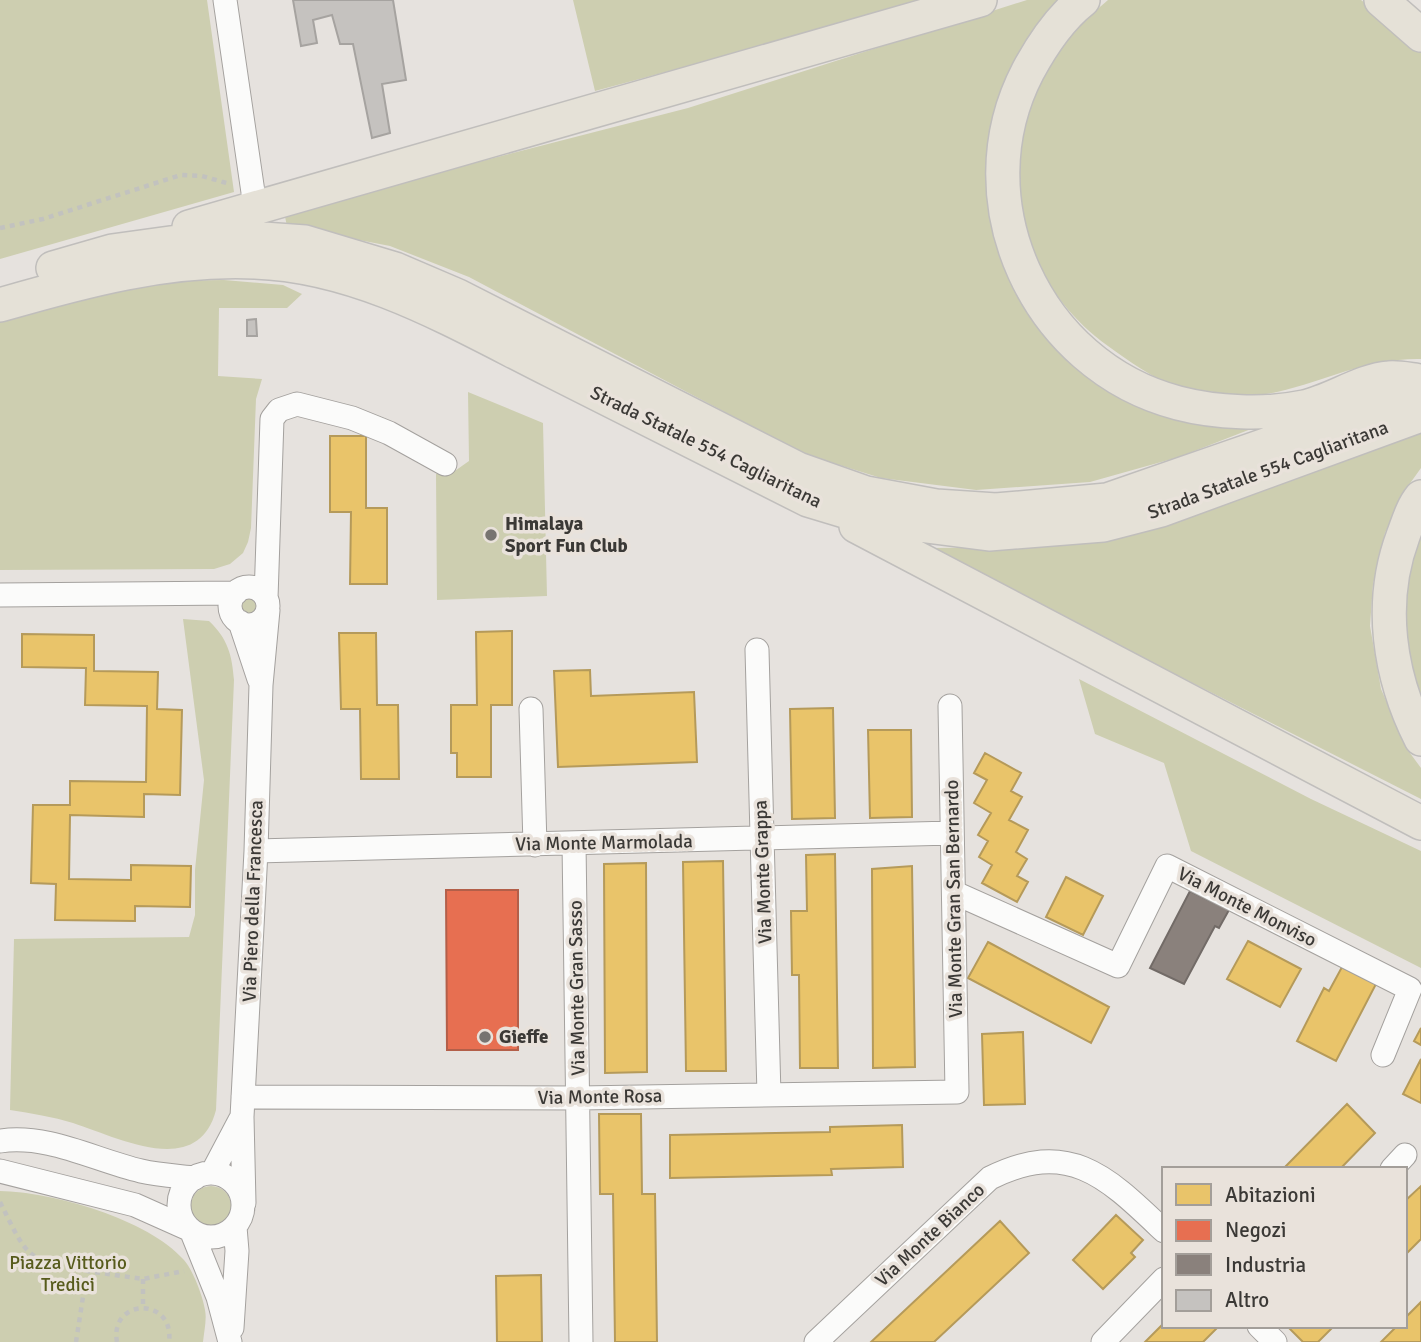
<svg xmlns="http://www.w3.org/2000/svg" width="1421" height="1342" viewBox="0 0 1421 1342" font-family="Signika,sans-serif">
	<rect width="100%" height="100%" fill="#e6e2de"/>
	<path fill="#cdceb0" d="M0,0H207L234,192L0,259Z
		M573,0H933L595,91Z
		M1027,0H1064C1025,49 989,101 987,166L1078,360L1269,422L1179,457L1090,482L976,490L881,478L804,454L469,277L390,246L287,226L284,212L688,108Z
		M1108,0H1361L1421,45V359C1367,358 1328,380 1277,392C1254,397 1230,395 1208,391C1198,390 1186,390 1177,387C1152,378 1129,361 1108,346C1002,270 992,132 1073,32C1083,20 1097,10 1108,0Z
		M224,280L283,285L302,294L287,308H219L218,376L262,379L256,399L251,528L248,542L243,553L230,564L214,569L0,570V319L155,281Z
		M468,392L543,423L547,596L437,600L436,474L452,473L469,461Z
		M1421,430V468L1406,489L1385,533L1373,584L1370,626L1381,689L1407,749L1421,768V799L927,548L1048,547L1113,537Z
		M1421,537V703C1396,649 1401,593 1421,537Z
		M235 606a13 13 0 1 1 26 0a13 13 0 1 1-26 0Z
		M183,619L209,621C228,639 232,655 234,680L216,1110C198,1180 117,1137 73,1123C53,1117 31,1113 10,1110L14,939L189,937L195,915V870L204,780Z
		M1079,679L1311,799L1421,851V968L1191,851L1164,763L1095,734Z
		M191 1206a20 20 0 1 1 40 0a20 20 0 1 1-40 0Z
		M0,1191C53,1192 148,1219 184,1260C193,1270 203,1297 205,1310C207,1319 204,1332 203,1342H0Z"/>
	<path fill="#e9c46a" stroke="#b59a5a" stroke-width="2" d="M330,436H366V508H387V584H350L351,512H330Z
		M512,631V705H491V777H457V753H451V705H477L476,632Z
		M339,633H376L377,705H398L399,779H361L360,709H341Z
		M22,634L94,635V671L158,672L157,709L182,710L180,795L144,794V817L70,815L69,879L131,880V865L191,866L190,907L135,906V921L55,920L56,884L31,883L33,805H70V781L146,782L147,706L85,705L86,668L22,667Z
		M590,670L591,696L694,692L697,762L558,767L554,671Z
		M833,708L835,818L792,819L790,709Z
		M868,730H911L912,817L870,818Z
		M985,753L1021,773L1011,791L1022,797L1009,820L1028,830L1016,852L1027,859L1017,876L1028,882L1017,902L982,883L992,865L979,857L988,841L978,835L991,813L974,803L987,780L974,773Z
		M835,854L838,1068H800L799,975H792L791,911H807L806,855Z
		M723,861L726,1071H686L683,862Z
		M646,863L647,1072L605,1073L604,864Z
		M912,866L915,1067L873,1068L872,869Z
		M1066,877L1103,896L1083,935L1046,917Z
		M1248,941L1301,969L1280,1007L1227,979Z
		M988,942L1109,1007L1091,1043L968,978Z
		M1342,967L1376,984L1336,1061L1297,1041L1324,988L1329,991Z
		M1421,1028V1045L1414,1041Z
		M1023,1032L1025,1104L984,1105L982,1034Z
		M1421,1059V1103L1403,1094Z
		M1347,1104L1375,1133L1340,1169H1283Z
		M599,1114H641L642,1194H655L657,1342H615L613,1194H600Z
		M902,1125L903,1167L831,1169L832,1175L670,1178V1135L830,1132V1127Z
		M1421,1186V1239L1405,1255V1201Z
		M1116,1215L1143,1240L1131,1253L1135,1257L1103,1289L1073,1260Z
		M1000,1221L1029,1253L934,1342H871Z
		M541,1275L542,1342H497L496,1276Z
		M1421,1302V1342H1381L1397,1326H1405V1318Z
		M1164,1323V1326H1219L1203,1342H1145Z
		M1287,1326H1334L1318,1342H1303Z"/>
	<path fill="#e76f51" stroke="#b35f49" stroke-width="2" d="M446,890H518V1050H447Z"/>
	<path fill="#8a817c" stroke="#726b67" stroke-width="2" d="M1190,891L1229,910L1219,928L1215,926L1184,984L1150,968Z"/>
	<path fill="#c5c2bf" stroke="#a6a3a0" stroke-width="2" d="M293,0H393L406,80L382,84L390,133L372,138L353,44H340L332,15L313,20L317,43L301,46Z
		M256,319L257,336H247V320Z"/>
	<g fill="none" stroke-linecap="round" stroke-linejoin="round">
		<defs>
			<path id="minor" d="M225,0L255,206
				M230 606a19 19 0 1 1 38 0a19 19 0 1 1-38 0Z
				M0,595L236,593
				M266,598L272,419L279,410L297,404L352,418L389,433L445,464
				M240,622L259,679
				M757,650L769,1095
				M531,709L535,845
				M574,843L581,1342
				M256,851L952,833
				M955,893L1118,966L1167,866L1410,989L1383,1055
				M243,1097L579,1098L957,1092L950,706
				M0,1141C49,1134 94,1160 141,1171C158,1175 177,1176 195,1178
				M1392,1169L1405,1155
				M0,1171L135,1205L191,1230L218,1297L230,1342
				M179 1205a32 32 0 1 1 64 0a32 32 0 1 1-64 0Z
				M212,1173L240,1120
				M244,1203L242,1117L256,851L261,685L268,610
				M1259,1326L1275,1342
				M232,1328L237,1251L235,1227
				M816,1342L990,1178C1070,1138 1108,1178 1164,1231
				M1103,1342L1164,1279"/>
			<path id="highway" d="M1083,0C1060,18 1042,45 1028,71C960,201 1036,366 1178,403C1216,413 1266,415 1304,407C1332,401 1361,380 1389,378C1399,377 1411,380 1421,381
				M1381,0L1421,35
				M189,227L980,0
				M53,268L112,251L221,236L305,242L395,269L458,296L798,469L866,493L936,506L996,510L1107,500L1421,391
				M0,305C83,281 168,258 255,262C363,266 458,324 552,371C637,414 722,457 808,500L871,519L989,534L1103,525L1161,510L1421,415
				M1421,497C1412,508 1408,523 1403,536C1378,603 1389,676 1421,739
				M856,526L1421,823"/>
		</defs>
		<use href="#minor" stroke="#a4a19e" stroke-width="25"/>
		<use href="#highway" stroke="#c0bebc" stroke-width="36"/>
		<path stroke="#c2c2bf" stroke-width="4.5" stroke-dasharray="5 5" stroke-linecap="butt" d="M0,228L43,219L181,175L202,176L230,184
			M0,1202C28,1258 25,1260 87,1271
			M143,1279V1308
			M76,1342L87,1271L143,1279L184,1271
			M117,1342C109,1298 175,1296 169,1342"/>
		<use href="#minor" stroke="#fbfbfa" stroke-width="23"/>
		<use href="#highway" stroke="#e5e1d7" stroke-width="33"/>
	</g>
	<g fill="#777471" stroke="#e9e2db" stroke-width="2.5">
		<circle cx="491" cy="535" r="7"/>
		<circle cx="485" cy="1037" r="7"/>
	</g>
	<g text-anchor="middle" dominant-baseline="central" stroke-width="7" stroke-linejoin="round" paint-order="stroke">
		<g font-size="19" fill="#3b3936" stroke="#e9e2db">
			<text transform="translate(706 447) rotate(26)">Strada Statale 554 Cagliaritana</text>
			<text transform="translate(1268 470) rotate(-20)">Strada Statale 554 Cagliaritana</text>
			<text transform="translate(604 843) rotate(-1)">Via Monte Marmolada</text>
			<text transform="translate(763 872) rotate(-92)">Via Monte Grappa</text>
			<text transform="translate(954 899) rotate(-91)">Via Monte Gran San Bernardo</text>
			<text transform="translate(253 901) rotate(-88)">Via Piero della Francesca</text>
			<text transform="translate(1247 907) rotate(27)">Via Monte Monviso</text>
			<text transform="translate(577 988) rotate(-91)">Via Monte Gran Sasso</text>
			<text transform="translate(600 1097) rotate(-1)">Via Monte Rosa</text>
			<text transform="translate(930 1235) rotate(-43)">Via Monte Bianco</text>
		</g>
		<g font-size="19" font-weight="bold" fill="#3b3936" stroke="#e9e2db" text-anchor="start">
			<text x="505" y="524">Himalaya<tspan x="505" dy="22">Sport Fun Club</tspan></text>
			<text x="499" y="1037">Gieffe</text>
		</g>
		<g font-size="19" fill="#575b1c" stroke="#e9e2db">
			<text x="68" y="1263">Piazza Vittorio<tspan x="68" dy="22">Tredici</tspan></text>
		</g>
	</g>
	<rect x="1162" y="1167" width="245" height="161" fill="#e9e2db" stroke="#a39e99" stroke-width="2"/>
	<rect x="1176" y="1184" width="35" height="21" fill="#e9c46a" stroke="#a39e99" stroke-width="2"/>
	<text x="1225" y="1202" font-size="21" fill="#3b3936">Abitazioni</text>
	<rect x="1176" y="1220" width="35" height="21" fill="#e76f51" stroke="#a39e99" stroke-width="2"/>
	<text x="1225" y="1237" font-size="21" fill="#3b3936">Negozi</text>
	<rect x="1176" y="1254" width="35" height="21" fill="#8a817c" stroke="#a39e99" stroke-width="2"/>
	<text x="1225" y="1272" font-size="21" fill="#3b3936">Industria</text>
	<rect x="1176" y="1290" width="35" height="21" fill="#c5c2bf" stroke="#a39e99" stroke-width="2"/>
	<text x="1225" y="1307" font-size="21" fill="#3b3936">Altro</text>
</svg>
